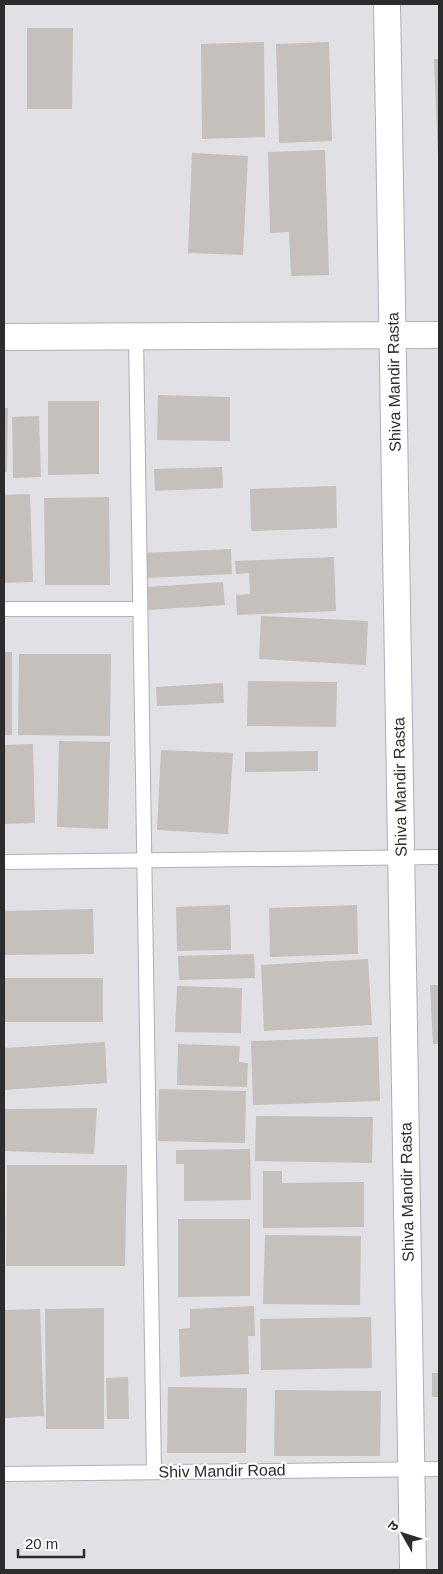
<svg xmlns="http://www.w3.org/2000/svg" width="443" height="1574" viewBox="0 0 443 1574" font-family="Helvetica,'Noto Sans Devanagari',sans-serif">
	<rect width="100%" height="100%" fill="#ece5e0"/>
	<path fill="#e0e0e5" d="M4,4H439V1570H4Z"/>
	<path fill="#c5c0bb" d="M27,28H73L72,109H27Z
		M264,42L265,137L202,139L201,44Z
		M329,42L332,141L279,143L276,44Z
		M434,59H439V157H438Z
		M325,150L329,275L291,276L289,232L270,233L268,152Z
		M192,153L248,156L243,255L188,253Z
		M158,395L230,397V441L157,440Z
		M48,401H99V474L48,475Z
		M4,408H8L7,472H4Z
		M39,416L41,477L13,478L12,417Z
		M222,467L223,488L155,491L154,469Z
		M336,486L337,528L251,531L250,489Z
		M30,494L33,582L4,583V495Z
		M109,497L110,585H45L44,498Z
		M231,549L232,574L146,578L144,553Z
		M334,557L336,611L237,615L236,595L250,594L249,573L236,574L235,561Z
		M223,582L225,605L148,610L147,587Z
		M261,616L368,621L366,665L259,659Z
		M4,652H12V735H4Z
		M19,654H111L110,736L18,735Z
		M248,681L337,682L336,727L247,726Z
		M223,683L224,703L157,706L156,687Z
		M59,741L110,742L108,829L57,827Z
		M33,744L35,823L4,824V745Z
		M161,750L233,753L228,834L157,830Z
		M318,751V771L245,772V752Z
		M230,905L231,950L177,951L176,907Z
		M357,905L358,954L270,957L269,908Z
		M93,909L94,954L4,955V911Z
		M254,954L255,978L179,980L178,956Z
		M368,959L372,1025L264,1031L261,965Z
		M4,978H103V1022H4Z
		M430,985H439V1044H433Z
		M177,986L242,988L241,1033L175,1032Z
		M378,1037L380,1101L253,1105L251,1041Z
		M105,1042L107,1083L4,1090V1048Z
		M178,1044L240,1046L239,1062L248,1063L247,1087L177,1085Z
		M159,1089L246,1091L245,1143L158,1141Z
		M97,1108L94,1154L4,1151V1109Z
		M256,1116L373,1117L372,1163L255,1161Z
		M250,1149L251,1200L184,1201V1164H176V1150Z
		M7,1165H127L125,1266H6Z
		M263,1171H282V1183L364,1182V1227L263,1228Z
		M178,1219H250V1296L178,1297Z
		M265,1235L361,1236L360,1305L263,1304Z
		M254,1306L255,1336H248L249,1374L180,1377L179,1329L190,1328V1309Z
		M104,1308V1429H46L45,1309Z
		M40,1309L44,1416L4,1418V1310Z
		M371,1317L372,1368L261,1370L260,1319Z
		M432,1373H439V1397H432Z
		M128,1377L129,1419H107L106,1378Z
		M168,1387L247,1388L246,1453H167Z
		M275,1390L381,1391L380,1456H274Z"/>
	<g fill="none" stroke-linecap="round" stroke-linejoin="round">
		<defs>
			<path id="lane" d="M136,336L154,1472
				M4,609H140
				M4,862L439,857
				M4,1474L439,1469"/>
			<path id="street" d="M387,4L413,1570
				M4,337L439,335"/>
		</defs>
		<use href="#lane" stroke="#adb0b6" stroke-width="16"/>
		<use href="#street" stroke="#adb0b6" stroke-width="28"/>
		<use href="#lane" stroke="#fff" stroke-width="14"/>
		<use href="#street" stroke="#fff" stroke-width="26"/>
	</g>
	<g text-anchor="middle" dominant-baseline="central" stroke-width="4.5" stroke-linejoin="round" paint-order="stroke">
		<g font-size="16" fill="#2c2c2c" stroke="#fff">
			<text transform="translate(394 382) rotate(-91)">Shiva Mandir Rasta</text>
			<text transform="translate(400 787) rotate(-91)">Shiva Mandir Rasta</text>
			<text transform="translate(407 1192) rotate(-91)">Shiva Mandir Rasta</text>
			<text transform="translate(222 1471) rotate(-1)">Shiv Mandir Road</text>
		</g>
	</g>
	<rect width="443" height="1574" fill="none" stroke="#2c2c2c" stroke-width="10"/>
	<g transform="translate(403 1534) rotate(309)" stroke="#ffffff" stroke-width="4" paint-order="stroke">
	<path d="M0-4L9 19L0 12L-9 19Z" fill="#2c2c2c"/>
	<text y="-8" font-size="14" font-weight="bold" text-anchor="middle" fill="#2c2c2c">उ</text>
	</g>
	<path d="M18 1549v8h66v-8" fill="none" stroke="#2c2c2c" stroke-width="2.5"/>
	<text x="25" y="1549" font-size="15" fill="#2c2c2c" stroke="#ffffff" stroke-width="4" paint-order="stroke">20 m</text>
</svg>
